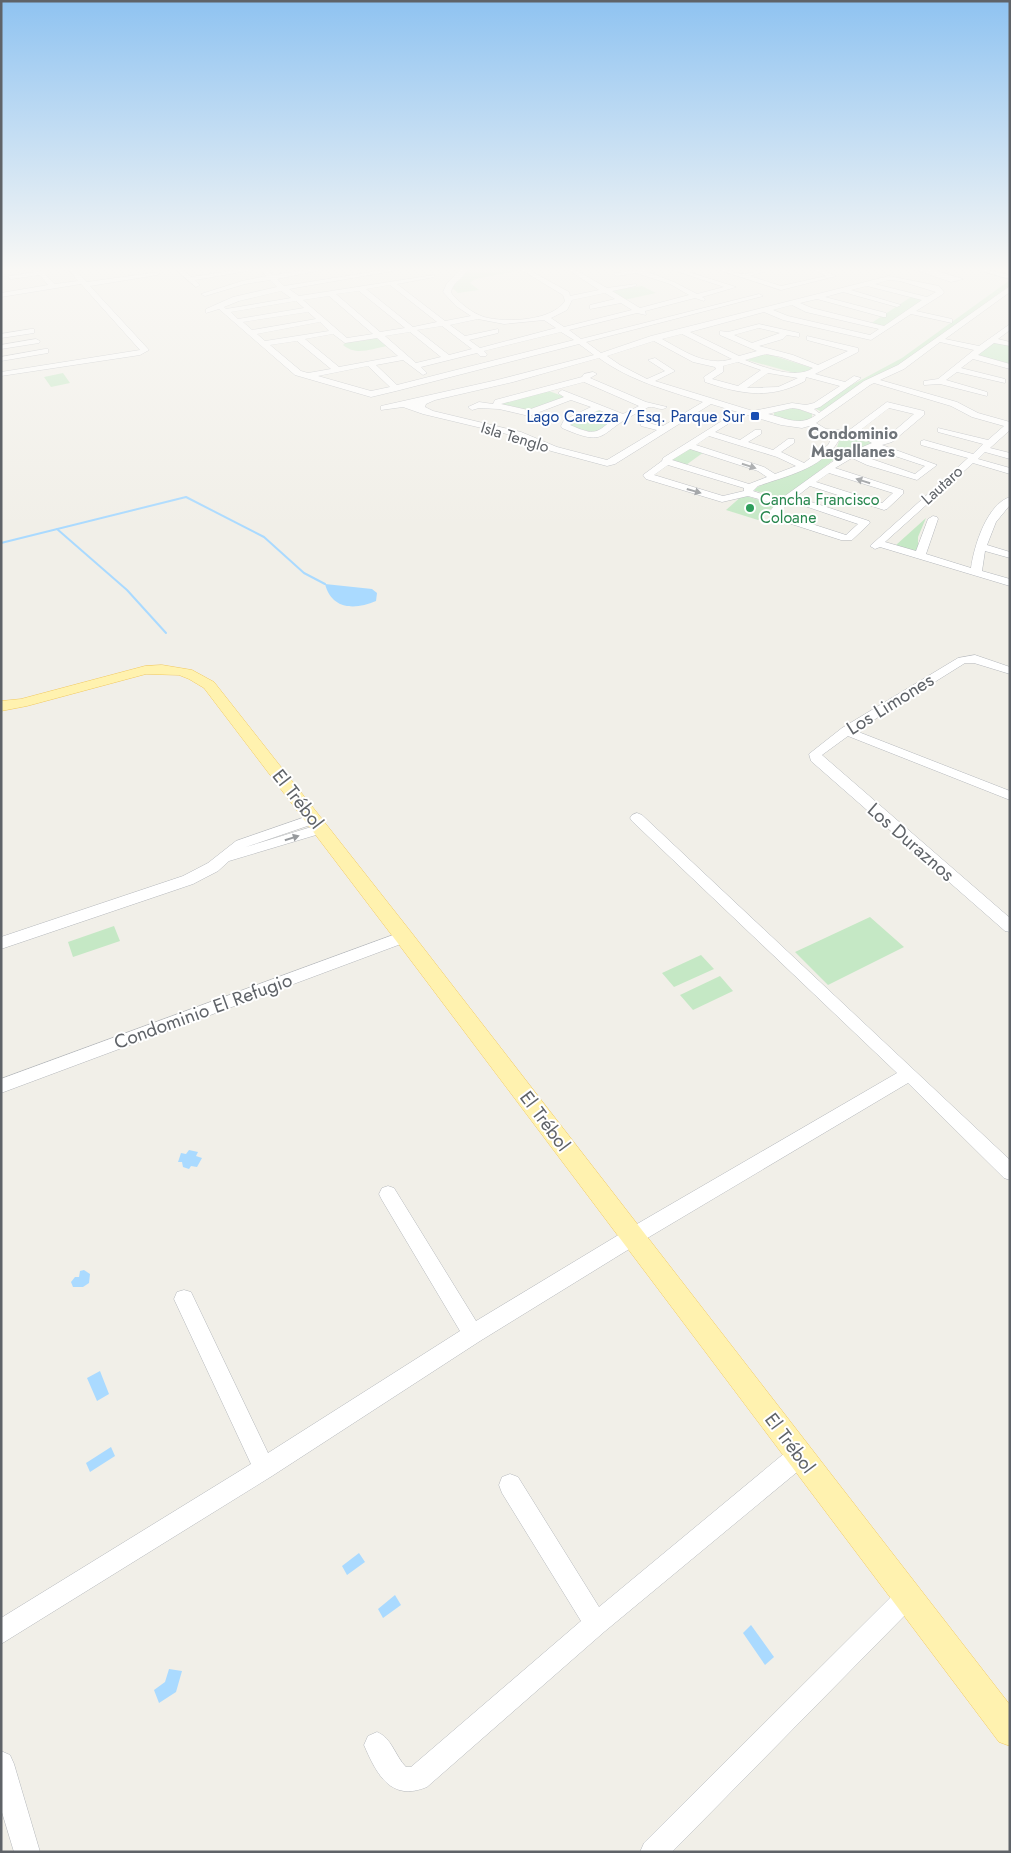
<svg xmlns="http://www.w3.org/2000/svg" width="1011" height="1853" viewBox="0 0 1011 1853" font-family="Jost,sans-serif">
	<rect width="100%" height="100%" fill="#f1efe8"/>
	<path fill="#c5e8c5" d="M467,269H519L522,270L475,279L470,283L479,290L458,293L450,286L468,271Z
		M1010,280V285L914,356L822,412L816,409L848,387L902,358Z
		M642,286L656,293L624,300L611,291Z
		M911,297L925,300L884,327L870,324Z
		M377,338L387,346C371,349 356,356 343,345L345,343Z
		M993,342L1008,345L1010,347V365L977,355Z
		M761,355H771L812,368L809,371L798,374L747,360Z
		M63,373L70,383L51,387L44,377Z
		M549,391L565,397L529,413L499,404Z
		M796,408L812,414V419L799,423L774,416V412L777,410Z
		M597,410L617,417L596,433L570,427L569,423Z
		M841,435L856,436L854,438L866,442L870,440L873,443L836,458L783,499H771L774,496L752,490L771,480L807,468L837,447Z
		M689,448L704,452L686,465L668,460Z
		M743,495L775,505L758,520L726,510Z
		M926,518L918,537V553L896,545Z
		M870,917L904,947L828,985L795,952Z
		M114,926L120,941L73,957L68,942Z
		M701,955L714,969L674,987L662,973Z
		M720,976L733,991L693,1010L680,995Z"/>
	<path fill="#aadaff" d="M325,584L372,589L377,593L376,601C355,610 332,610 325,584Z
		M189,1150L198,1152L196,1156L202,1158L197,1167L191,1166L189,1169L183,1167L182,1162H178L181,1153L186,1154Z
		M84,1270L90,1274L89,1283L83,1287H73L71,1282L75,1277H79L80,1271Z
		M100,1371L109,1394L97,1401L87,1378Z
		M111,1447L115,1456L90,1472L86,1463Z
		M359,1553L365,1562L347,1575L342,1566Z
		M395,1595L401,1605L383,1618L378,1609Z
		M751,1625L774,1657L765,1665L743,1633Z
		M169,1669L182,1671L176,1692L159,1703L154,1690L165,1682Z"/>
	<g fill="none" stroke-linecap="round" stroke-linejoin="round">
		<path stroke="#aadaff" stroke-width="2" d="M57,529L127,590L166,633
			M1,543L186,497L264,537L304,573L325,584"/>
		<defs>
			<path id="minor" d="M68,269H74L87,282L159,272L160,273L157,275L90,286L149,350L140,355L1,376V372L140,350L81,284L1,297V293L48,285L40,275L11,279L9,278V276L42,271L55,284L78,281Z
				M175,269H182L191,277L244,269H259L195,280L200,285L196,287Z
				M260,269H267L273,275L313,269H327L277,279L284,286L390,269H404L289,289L299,296L434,275V277L397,284L445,321L471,316L456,306L443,292L447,283L462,269H468C464,279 453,281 451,292L452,294C461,304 472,313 484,317C506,323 552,321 565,301L563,295L520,269H527L569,292L570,296L599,290L567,269H574L607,288L636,284V286L612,291L640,308L689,295L670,284L636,273L617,276L614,274L615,273L649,269L645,271L674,282L697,294L724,287L670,269H679L736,287L702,297L705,299L704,301L695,298L645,311L646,315L637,313L569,330L581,339L759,294L763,296L586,342L601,353L651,336L889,276L939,286L944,292L943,294L916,311L952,319V323L911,314L871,340L783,320L764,312L690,332L739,356L757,351L720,335V331L728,332L759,324L799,333V337L787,335L783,339L759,346L793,355L818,365L848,351L807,340V336L858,348V352L815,374L845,382L854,376L861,378L820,407L814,409L819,413L864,381L898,365L1010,286V292L945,339L979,346L1010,324V330L998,339L1010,342V346L994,343L978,355L1010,364V369L973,359L961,368L1005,379V383L957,372L946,380L987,392V396L940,384L924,385V381L938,379L974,350L940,342L904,369L880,380L957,402L978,413L1010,422V430L990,448L1010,453V459L985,452L978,459L1010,468V474L973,463L885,542L916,551L928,519L933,516L937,517L938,519L926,554L971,568C974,546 987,504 1010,497V505L996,522L987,545L1010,552V558L985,551L982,571L1010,579V586L880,547L875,549L870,546L968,458L921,445V441L924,440L973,454L983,444L938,432V428L988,440L1004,426L972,417L951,406L874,383L870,385L816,423L826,429L848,431L887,402L924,411V415L892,442L882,445L937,465L917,480L867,465L852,458L835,468L903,490V494L887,509L884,510L810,486L796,497L869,521L870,523L852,540H841L776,519L770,511L776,504L748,496L722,502L646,479L643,475L662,461L663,458L725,419L728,420V424L715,432L740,440L755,430H761V434L748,442L773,450L788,439H794V443L781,452L804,463L828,445L833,436L814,431L809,426L802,428L781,425L711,404L615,464L607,466L551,451L515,436L423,414L403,407L381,410V406L497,380L594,355L579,344L396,391L371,397L295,375L219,309L206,313V309L233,297L277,287L270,280L245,284L205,296L201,294L242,281L266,276ZM889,280L900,281L936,292L927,297L875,284ZM390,285L437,322L413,327L366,289ZM867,286L922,300L884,326L812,308L800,303L817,299L883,317H886V313L825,297L843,292L897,307L901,305L851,290ZM281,291L291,298L226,309L224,307L239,301ZM359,291L405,328L380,332L336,294ZM605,293L615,299L590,305V309L621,303L632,310L564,327L551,318L567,310L572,300ZM329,296L373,334L347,338L303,300ZM296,301L304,308L238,319L231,312ZM792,305L806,312L879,329L870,335L788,316L773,310ZM308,312L316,319L252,330L243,322ZM478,319L504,324L544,320L556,328L480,348L469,340L498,333V329L465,336L450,325ZM320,322L329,331L265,341L257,334ZM442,326L472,349L449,355L417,330ZM759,328L780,333L752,343L734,335ZM410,332L441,357L416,363L385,336ZM561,332L574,340L397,385L376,365L403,360L423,375L427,373L421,367L477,353L480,356H486L487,354L484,351ZM333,334L345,343L377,338L398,356L339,367L305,339ZM682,334L732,359C706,367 684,351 662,339ZM297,341L331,369L308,373L301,371L270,345ZM654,341L693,362L715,367L716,369L704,377L705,382C740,394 770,400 805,381L806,377L840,386L814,403L806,405L792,403L753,411L655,381L675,371L655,358L648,360L665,371L647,379L620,365L607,356ZM766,354L781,357L813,368C796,380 763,367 745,360ZM599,358C631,381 666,390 703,402L663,426L641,422V426L657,430L607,460L557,447L521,432L433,411L425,407L426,404L435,400L513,382ZM738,362L761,370L738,386L712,379L723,372V366ZM368,366L390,387L371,391L318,376ZM768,373L798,378L778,387L747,388ZM792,408L799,409L816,415C800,427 786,418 768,414ZM889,408L914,414L886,438L879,440L876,436L858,432ZM709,436L777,457L796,466L775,474L764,467L696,445ZM841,436L863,438L872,443L839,457L782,498H774L753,491L758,486C789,475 826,468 841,436ZM690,449L758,471L767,477L749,484L672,460ZM874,449L925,466L915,474L860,455ZM668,465L744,488V491L723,496L654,475ZM829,473L893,493L882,503L816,482ZM790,501L858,524L846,535L784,515L781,511Z
				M716,269C725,269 735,274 744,274C754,273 762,269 772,269L750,276L781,286L826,276L812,269H820L836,276L781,290Z
				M918,269H931L963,279L951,282L919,271Z
				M974,269H984L1010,275V279Z
				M31,329H34V333L1,338V334Z
				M36,339L40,341L39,343L1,349V345Z
				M45,349H48V353L1,361V357Z
				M593,372L597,374L590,378L646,402L667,407C661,412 656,406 649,407C646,408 639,412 635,414C598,433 608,448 562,428L561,426L564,420L591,407L571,400L529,416L499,409L479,408L472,410L468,407L479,402L493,404L495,400L582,377L584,374ZM584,382L639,406L623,414L562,390L558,393L564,397L528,410L501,404ZM599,410L616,417C595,434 596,436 570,425Z
				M975,655L1010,667V674L974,663H965L856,731L1010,791V800L848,736L822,755L1010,918V932L1005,931L811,761L809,754L842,728L958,658Z
				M637,813L642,815L1010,1160V1180L1004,1178L908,1083L639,1243L480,1341L272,1476L1,1644V1618L251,1464L174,1299L177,1292L184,1290L191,1292L268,1453L460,1331L382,1200L379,1194L382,1188L388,1186L394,1188L476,1321L625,1231L897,1073L632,821L630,818L632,815Z
				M314,814L319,816L321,819L319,822L246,847L321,824L326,826L328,829L326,832L229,861L218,871L193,884L1,949V937L183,876L208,863L236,841Z
				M404,931L409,933L412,937L409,941L1,1093V1079Z
				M800,1444L808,1447L811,1455L808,1463L604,1632L427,1787C391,1802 377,1775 364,1745L368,1736L377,1732C392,1738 395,1756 406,1767H411L581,1621L502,1493L499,1485L502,1477L510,1474L518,1477L599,1607L792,1447Z
				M908,1584L916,1588L920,1596L916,1604L672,1852H640L644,1843L900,1588Z
				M1,1751L10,1755L14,1764L40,1852H14L1,1809Z"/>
			<path id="major" d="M162,665L192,670L214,682L411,932L1010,1705V1746L999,1742L397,942L204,688L189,679L179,675L146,674L27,706L1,711V701L21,699L145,666Z"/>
		</defs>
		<use href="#minor" stroke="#b5b8bc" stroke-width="1"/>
		<use href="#major" stroke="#f2c960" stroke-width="1"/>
		<use href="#minor" fill="#fff" fill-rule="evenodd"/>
		<use href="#major" fill="#fff2af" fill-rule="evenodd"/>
	</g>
	<defs><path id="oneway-solid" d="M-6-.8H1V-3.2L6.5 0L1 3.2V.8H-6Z" transform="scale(1.25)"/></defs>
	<g fill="#979a9d">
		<use href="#oneway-solid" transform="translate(749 466) rotate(18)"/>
		<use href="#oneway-solid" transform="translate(863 481) rotate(-162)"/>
		<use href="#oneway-solid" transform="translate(694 491) rotate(16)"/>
		<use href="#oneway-solid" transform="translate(292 838) rotate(-17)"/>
	</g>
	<linearGradient id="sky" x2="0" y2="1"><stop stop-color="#8fc3f1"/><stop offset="0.51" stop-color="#f9f8f5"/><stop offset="1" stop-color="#f9f8f5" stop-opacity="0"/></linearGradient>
	<rect width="1011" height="528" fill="url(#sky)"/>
	<rect fill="#1a4fb4" stroke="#fff" stroke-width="2" x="750" y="411" width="10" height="10" rx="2.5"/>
	<circle fill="#2e9e5b" stroke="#fff" stroke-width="2" cx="750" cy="508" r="5"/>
	<g text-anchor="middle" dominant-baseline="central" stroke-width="4" stroke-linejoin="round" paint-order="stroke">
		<g font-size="16" fill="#164399" stroke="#fff" text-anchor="end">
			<text x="745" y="416">Lago Carezza / Esq. Parque Sur</text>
		</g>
		<g font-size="16" font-weight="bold" fill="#70757a" stroke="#fff">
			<text x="853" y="433">Condominio<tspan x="853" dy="18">Magallanes</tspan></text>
		</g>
		<g font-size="16" fill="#5f6368" stroke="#fff">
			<text transform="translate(515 437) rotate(17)">Isla Tenglo</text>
			<text transform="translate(942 485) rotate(-42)">Lautaro</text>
		</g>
		<g font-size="16" fill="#27864d" stroke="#fff" text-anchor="start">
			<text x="760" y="499">Cancha Francisco<tspan x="760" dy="18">Coloane</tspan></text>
		</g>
		<g font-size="19" fill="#5f6368" stroke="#fff">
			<text transform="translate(890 704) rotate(-32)">Los Limones</text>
			<text transform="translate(298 799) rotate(52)">El Trébol</text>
			<text transform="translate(911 842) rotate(41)">Los Duraznos</text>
			<text transform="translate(203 1011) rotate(-20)">Condominio El Refugio</text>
			<text transform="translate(545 1121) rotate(53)">El Trébol</text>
			<text transform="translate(790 1443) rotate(53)">El Trébol</text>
		</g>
	</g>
	<rect width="1011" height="1853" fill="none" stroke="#5f6368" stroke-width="5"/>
</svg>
